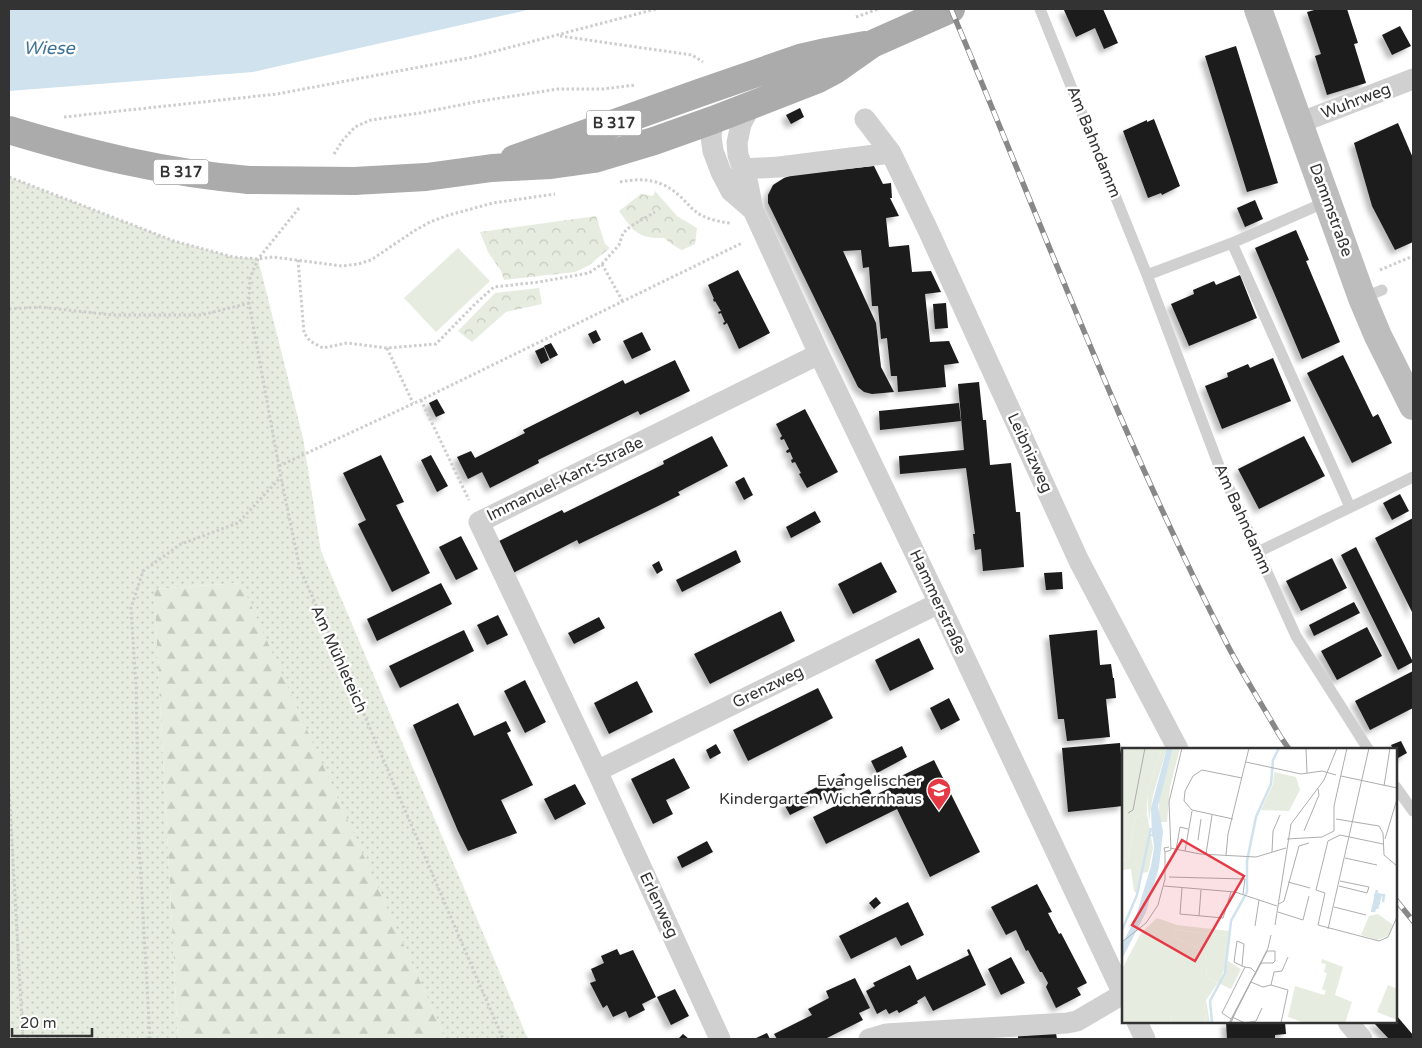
<svg xmlns="http://www.w3.org/2000/svg" width="1422" height="1048" viewBox="0 0 1422 1048" font-family="'Varela Round',sans-serif">
	<defs>
		<pattern id="grass-dots" width="8" height="8" patternUnits="userSpaceOnUse" patternTransform="scale(1.25)"><rect width="8" height="8" fill="#e6ecdf"/><path d="M2 2h.1M6 6h.1" fill="none" stroke="#c6cbc0" stroke-width="1.8" stroke-linecap="round"/></pattern>
		<pattern id="forest-firs" width="22" height="20" patternUnits="userSpaceOnUse" patternTransform="scale(1.25)"><rect width="22" height="20" fill="#e6ecdf"/><path d="M5 1l3.5 6h-7zM16 11l3.5 6h-7z" fill="#c6cbc0"/></pattern>
		<pattern id="park-crowns" width="20" height="18" patternUnits="userSpaceOnUse" patternTransform="scale(1.25)"><rect width="20" height="18" fill="#e6ecdf"/><path d="M2 6a3 3 0 1 1 6 0M12 15a3 3 0 1 1 6 0" fill="none" stroke="#c6cbc0"/></pattern>
		<filter id="shadow"><feDropShadow dx="-4.5" dy="4.5" stdDeviation="2.5" flood-color="#0004"/></filter>
	</defs>
	<rect width="100%" height="100%" fill="#fff"/>
	<path fill="url(#grass-dots)" d="M9,177L174,241L233,257L258,259L303,438L321,551L528,1039H446L240,583L154,589L178,1039H9Z"/>
	<path fill="url(#forest-firs)" d="M241,583L446,1039H178L154,589Z"/>
	<path fill="url(#park-crowns)" d="M655,191L677,216L697,228L695,244L682,250L676,247L664,238C637,239 633,230 619,211L641,194L653,196Z
		M596,216L605,244L610,248L588,266L575,272L504,280L501,271L488,252L480,232Z
		M539,288L542,304L506,312L472,342L458,331L495,293Z"/>
	<path fill="#e6ecdf" d="M458,248L490,281L436,332L404,298Z"/>
	<path fill="#cfe2ee" d="M9,9H532L253,72L9,91Z"/>
	<path fill="#1a1a1a" filter="url(#shadow)" d="M1065,9H1103L1118,43L1104,49L1095,28L1076,37L1064,10Z
		M1318,9H1347L1358,43L1354,44L1366,83L1327,95L1315,56L1321,54L1307,12Z
		M1400,26L1411,46L1392,55L1382,35Z
		M1236,46L1278,183L1247,192L1205,56Z
		M800,108L804,117L791,124L786,115Z
		M1154,119L1180,186L1162,195L1161,193L1148,198L1123,131L1147,120V122Z
		M1398,123L1413,158V242L1395,250L1372,206L1354,143Z
		M874,166L883,184L891,183L892,198H890L899,216L886,218L889,247L909,245L912,272L931,271L941,292L925,294L930,342L949,341L959,363L944,365L946,387L898,392L897,376H891L887,338L881,339L878,306H872L869,267L863,268L861,250L843,251L876,323L881,367L894,392L872,394L864,392L858,387L768,203V195L773,185L784,178L792,175Z
		M1255,200L1263,219L1245,227L1237,208Z
		M1296,230L1309,260L1306,261L1340,342L1302,359L1255,248Z
		M738,270L770,333L739,349L727,323L724,325L723,323L725,322L721,313L719,314L718,312L721,311L715,301L714,302L713,299H714L708,285Z
		M1240,275L1257,318L1189,346L1171,304L1194,294L1193,290L1214,281L1216,285Z
		M946,303L948,328L935,329L933,304Z
		M596,330L601,340L593,344L588,334Z
		M642,332L651,350L632,359L623,341Z
		M551,343L558,355L550,359L544,346Z
		M544,347L549,360L541,364L535,351Z
		M1343,355L1373,417L1378,414L1392,443L1352,463L1307,373Z
		M1273,358L1291,401L1222,429L1205,386L1228,377L1227,373L1248,364L1250,368Z
		M675,360L690,391L640,415L638,411L538,460L539,463L490,488L482,472L468,479L457,457L471,451L475,458L525,433L523,430L623,380L625,384Z
		M979,382L983,420H986L990,465L1011,463L1016,512H1020L1024,567L983,571L981,549L975,550L973,534H975L966,468L900,474L899,456L964,450L958,384Z
		M437,399L445,413L436,417L429,403Z
		M959,403L961,421L880,430L879,411Z
		M805,409L838,472L807,488L799,474L801,473L795,462L792,463L791,460L793,459L790,452L787,453L786,451L789,449L784,439L781,440L780,438L782,436L776,424Z
		M712,436L728,466L678,492L680,495L654,508L579,544L577,540L513,573L497,542L562,510L564,513L664,464L663,461Z
		M1304,436L1325,476L1259,509L1238,469Z
		M381,455L404,502L396,505L430,573L392,592L358,524L366,520L343,473Z
		M431,455L448,486L437,492L421,460Z
		M744,477L753,495L744,500L735,482Z
		M1400,494L1409,511L1392,520L1383,503Z
		M815,511L821,522L791,538L786,527Z
		M1413,518V614L1375,538Z
		M461,536L478,569L456,580L439,547Z
		M1356,547L1413,662L1398,670L1341,555Z
		M736,550L741,562L682,592L676,580Z
		M1332,558L1347,588L1301,611L1286,581Z
		M659,561L663,570L657,574L652,565Z
		M881,562L897,592L853,614L838,584Z
		M1062,572L1063,589L1046,590L1044,573Z
		M441,583L452,604L377,641L367,619Z
		M1354,602L1360,613L1314,636L1309,625Z
		M781,611L795,641L710,684L694,654Z
		M498,615L508,635L487,645L477,625Z
		M599,617L605,628L574,644L568,633Z
		M1367,627L1382,656L1337,680L1321,651Z
		M464,630L474,651L400,688L389,666Z
		M1097,630L1100,665L1111,664L1113,678H1114L1116,698L1106,699L1110,737L1067,741L1064,719H1058L1049,635Z
		M919,638L934,669L890,691L875,660Z
		M1413,671V708L1370,730L1355,701Z
		M525,680L546,722L525,733L504,691Z
		M637,681L653,712L609,734L594,703Z
		M818,688L833,718L748,761L733,730Z
		M949,698L960,720L941,730L930,708Z
		M458,703L474,736L506,721L511,731L507,733L533,785L501,800L517,833L468,851L458,831L413,725Z
		M1401,741L1407,753L1398,758L1396,754V749H1393L1391,745Z
		M1120,743L1123,776V806L1068,812L1062,748Z
		M716,744L721,753L710,759L706,750Z
		M902,746L907,757L877,773L871,761Z
		M674,758L690,788L666,800L673,814L653,824L631,779Z
		M934,760L980,852L930,877L897,809L826,844L813,817L869,789L873,796L894,786L891,781Z
		M844,773L851,785L790,815L784,804Z
		M575,784L586,804L555,820L544,799Z
		M707,841L713,852L682,868L677,857Z
		M1037,884L1052,912L1048,913L1059,934L1061,933L1087,983L1077,988L1081,995L1056,1008L1046,987L1048,983L1042,972H1040L1028,950L1026,951L1016,930L1006,935L991,907Z
		M876,897L881,903L874,909L869,903Z
		M908,902L924,935L901,946L896,937L851,959L839,936Z
		M617,949L620,955L633,950L656,997L642,1004L645,1010L629,1018L626,1011L613,1017L607,1005L603,1008L590,983L596,981L591,969L604,963L601,956Z
		M969,949L986,985L933,1011L925,996L917,1001L918,1003L899,1013L897,1010L889,1014L886,1009L877,1014L866,991L875,986L873,983L910,965L917,980L969,955L967,950Z
		M1011,957L1025,983L1001,995L988,969Z
		M855,978L870,1008L859,1013L863,1020L825,1039H777L774,1034L812,1015L808,1009L829,998L826,991Z
		M675,989L689,1016L671,1025L657,997Z
		M1396,1015L1413,1035V1039H1389L1373,1022H1396Z
		M1226,1022H1285L1286,1034L1275,1035V1039H1227Z
		M767,1033L770,1039H754Z
		M1056,1033L1057,1039H1018V1036Z
		M683,1034L689,1039H678Z"/>
	<g fill="none" stroke-linecap="round" stroke-linejoin="round">
		<path stroke="#cdcdcd" stroke-width="3" stroke-dasharray="2.5 2.5" stroke-linecap="butt" d="M856,17L878,9
			M560,36L692,55L703,62
			M64,117L277,94L473,57L656,9
			M334,154L343,140L355,127L371,120L420,113L475,102L558,89H603L635,85
			M9,177L174,241L233,257L258,259L273,257L342,266L358,264L371,260L414,231L430,222L449,215L493,203L555,194
			M620,182C645,177 663,180 682,198C689,205 694,212 703,216C711,220 721,222 730,223
			M299,208L258,259L250,278L249,303L281,478L300,569L351,684L503,1039
			M298,260L304,333L310,341L323,348L347,343L387,348L436,344L475,304L494,287L539,282L589,273L602,264L619,245L623,233L631,226L655,212
			M602,264L623,302
			M1380,270L1413,256
			M9,309L40,307L113,315H202L249,303
			M387,348L413,403
			M421,400L469,500
			M279,466L421,400L742,243
			M9,789L23,1039
			M150,1039L139,844L136,686L131,608L143,571L181,544L238,523L280,478"/>
		<path stroke="#d0d0d0" stroke-width="11" d="M1040,9L1147,275L1232,243L1350,507
			M1232,243L1328,201
			M1147,275L1219,466L1296,636L1368,749
			M1362,298L1382,290
			M1258,552L1413,477
			M1396,787L1413,811"/>
		<path stroke="#d0d0d0" stroke-width="21" d="M750,107L741,124L737,143L738,155L748,184L753,210L819,354L939,603L1123,994
			M865,119L891,153L928,230L1079,561L1178,749
			M713,120L711,136L713,151L721,172L731,191L753,210
			M1299,123L1413,79
			M742,169L779,167L891,153
			M597,771L939,603
			M1137,1022L1145,1039
			M1348,1022L1362,1039
			M720,1039L597,771L479,522L819,354
			M869,1039L886,1034L1067,1023L1077,1021L1123,994"/>
		<path stroke="#bdbdbd" stroke-width="28" d="M1258,9L1362,298L1378,336L1413,406"/>
		<path stroke="#ababab" stroke-width="28" d="M9,130C88,154 166,173 249,180
			M514,159L699,93L800,58L826,52L865,45
			M354,181L426,177L492,168L551,165L594,159L654,141L713,120L816,80L835,70L872,44L951,9"/>
		<defs>
			<path id="rail" d="M951,9C1041,222 1122,440 1228,646C1244,677 1263,706 1280,736L1289,749
				M1396,900L1413,921"/>
		</defs>
		<use href="#rail" stroke="#888" stroke-width="5.5"/>
		<use href="#rail" stroke="#fff" stroke-width="4" stroke-dasharray="11" stroke-linecap="butt"/>
		<path stroke="#ababab" stroke-width="28" d="M249,180L354,181"/>
	</g>
	<defs>
		<symbol id="school-pin" viewBox="-11 -11 22 30"><path d="M0 17L-7.5 6A9.5 9.5 0 1 1 7.5 6Z" fill="#e63946" stroke="#fff"/><path d="M0-5L7-2L0 1L-7-2ZM-4 1L0 2.5L4 1V4Q0 6-4 4Z" fill="#fff"/></symbol>
	</defs>
	<g fill-rule="evenodd">
		<use href="#school-pin" x="925" y="776" width="28" height="38"/>
	</g>
	<g text-anchor="middle" dominant-baseline="central" stroke-width="5" stroke-linejoin="round" paint-order="stroke">
		<g fill="#fff" stroke="#707070" stroke-width="1">
			<rect x="586.5" y="110.5" width="55" height="25" rx="4"/>
			<rect x="153.5" y="159.5" width="55" height="25" rx="4"/>
		</g>
		<g font-size="15" font-weight="bold" fill="#333">
			<text x="614" y="123">B 317</text>
			<text x="181" y="172">B 317</text>
		</g>
		<g font-size="16" fill="#333" stroke="#fff">
			<text transform="translate(1356 101) rotate(-21)">Wuhrweg</text>
			<text transform="translate(1094 142) rotate(68)">Am Bahndamm</text>
			<text transform="translate(1331 210) rotate(70)">Dammstraße</text>
			<text transform="translate(1030 453) rotate(65)">Leibnizweg</text>
			<text transform="translate(565 479) rotate(-26)">Immanuel-Kant-Straße</text>
			<text transform="translate(1243 519) rotate(66)">Am Bahndamm</text>
			<text transform="translate(938 602) rotate(65)">Hammerstraße</text>
			<text transform="translate(339 659) rotate(66)">Am Mühleteich</text>
			<text transform="translate(768 687) rotate(-26)">Grenzweg</text>
			<text transform="translate(659 905) rotate(65)">Erlenweg</text>
		</g>
		<g font-size="16" fill="#333" stroke="#fff" text-anchor="end">
			<text x="922" y="781">Evangelischer<tspan x="922" dy="18">Kindergarten Wichernhaus</tspan></text>
		</g>
		<g font-size="18" font-style="italic" fill="#3f7597" stroke="#fff">
			<text x="49" y="48">Wiese</text>
		</g>
	</g>
	<g transform="translate(1122 748)">
		<rect width="275" height="275" fill="#fff"/>
		<path d="M40,0H45L31,47L27,74L25,45ZM51,0H58L48,39L45,74H37V52ZM35,170L55,177L107,183L106,188L54,182L51,188L83,204L85,230L96,235L84,252L88,275H84L82,256L48,269L50,275H0V221L19,185Z" fill="#e6ecdf"/>
		<path d="M25,66L31,100L26,124L19,125L16,147L12,143L9,121L0,122V114L6,111L13,69ZM54,182L106,188L104,217L97,235L85,230L83,204L51,188ZM82,255L84,275H50L48,269Z" fill="#e6ecdf"/>
		<path d="M256,166L271,177L266,188L255,192L239,187L247,168ZM106,213L119,221L109,241L98,236L103,228Z" fill="#e6ecdf"/>
		<path d="M0,0H40L25,45V66L13,69L6,111L0,114ZM200,211L221,219L213,247L230,254L223,275H183L166,269L173,238L202,247L204,243L200,241L205,225L202,224L204,216L199,215ZM266,237L275,241V272L255,264Z" fill="#e6ecdf"/>
		<path d="M152,24L174,29L178,42L167,63L139,62L151,36Z" fill="#e6ecdf"/>
		<path d="M45,0H51L36,58L41,84L37,119L24,164L0,211V197L14,168L29,118L32,100L31,89L27,87L30,86L29,60Z" fill="#cfe2ee"/>
		<path fill="none" stroke="#cfe2ee" stroke-width="2.5" d="M252,147H262L261,154M255,161L259,146M250,164L255,142M252,164L257,145M0,182L15,147L29,80M90,275L88,253L103,225L109,173L125,144V113L134,69L149,36L151,12L157,0"/>
		<path fill="none" stroke="#adadad" stroke-width="1" d="M184,0L185,25M124,14L179,26L200,23L214,27M219,28L275,40M262,38L268,0M6,65L11,62L23,0M111,71L70,62L62,53L63,43L71,28L80,22L120,30M214,71L257,78L261,85L262,107L275,118M182,83L197,47L196,41M165,91L200,89L212,83V58L225,0M263,91L275,51M76,92L79,71M261,96L218,87L206,93L194,142L203,145L196,177L257,193L266,189L275,169M47,99L42,100L43,104L49,102L47,54L60,0M48,100L78,106L134,109L164,100M54,102L58,79L66,81M63,103L70,63M150,104L151,83L158,67M84,106L90,67M104,107L106,86L127,0M223,110L255,117M47,129L123,131L121,146M166,134L188,140M42,138L113,144L155,158M217,138L245,145L247,139L218,133M60,140L58,166L101,170L109,144M157,156L162,153L177,98L187,95M212,159L244,167M156,164L181,172L187,148M77,168L79,142M153,177L169,76L202,32L215,0M133,178L137,152M206,181L247,0M0,194L24,175L36,157L43,131V104M120,218L122,196L115,193L112,214L120,218L123,219L129,220L134,225M129,234L141,239L149,237M149,237L166,242L159,275M149,237L152,224L160,223L166,209M110,269L123,275L134,273L140,260M109,271L100,265L123,219M107,275L138,216H139V215H151L153,213V203H145L133,227L131,230L113,265L109,275M108,275L146,200L149,187"/>
		<path fill="#e63946" fill-opacity="0.15" stroke="#e63946" stroke-width="2.5" d="M60,92L122,128L73,213L10,177Z"/>
		<rect width="275" height="275" fill="none" stroke="#333" stroke-width="2.5"/>
	</g>
	<rect width="1422" height="1048" fill="none" stroke="#333333" stroke-width="20"/>
	<path d="M12 1028v8h80v-8" fill="none" stroke="#333333" stroke-width="2.5"/>
	<text x="20" y="1028" font-size="15" fill="#333333" stroke="#ffffff" stroke-width="4" paint-order="stroke">20 m</text>
</svg>
